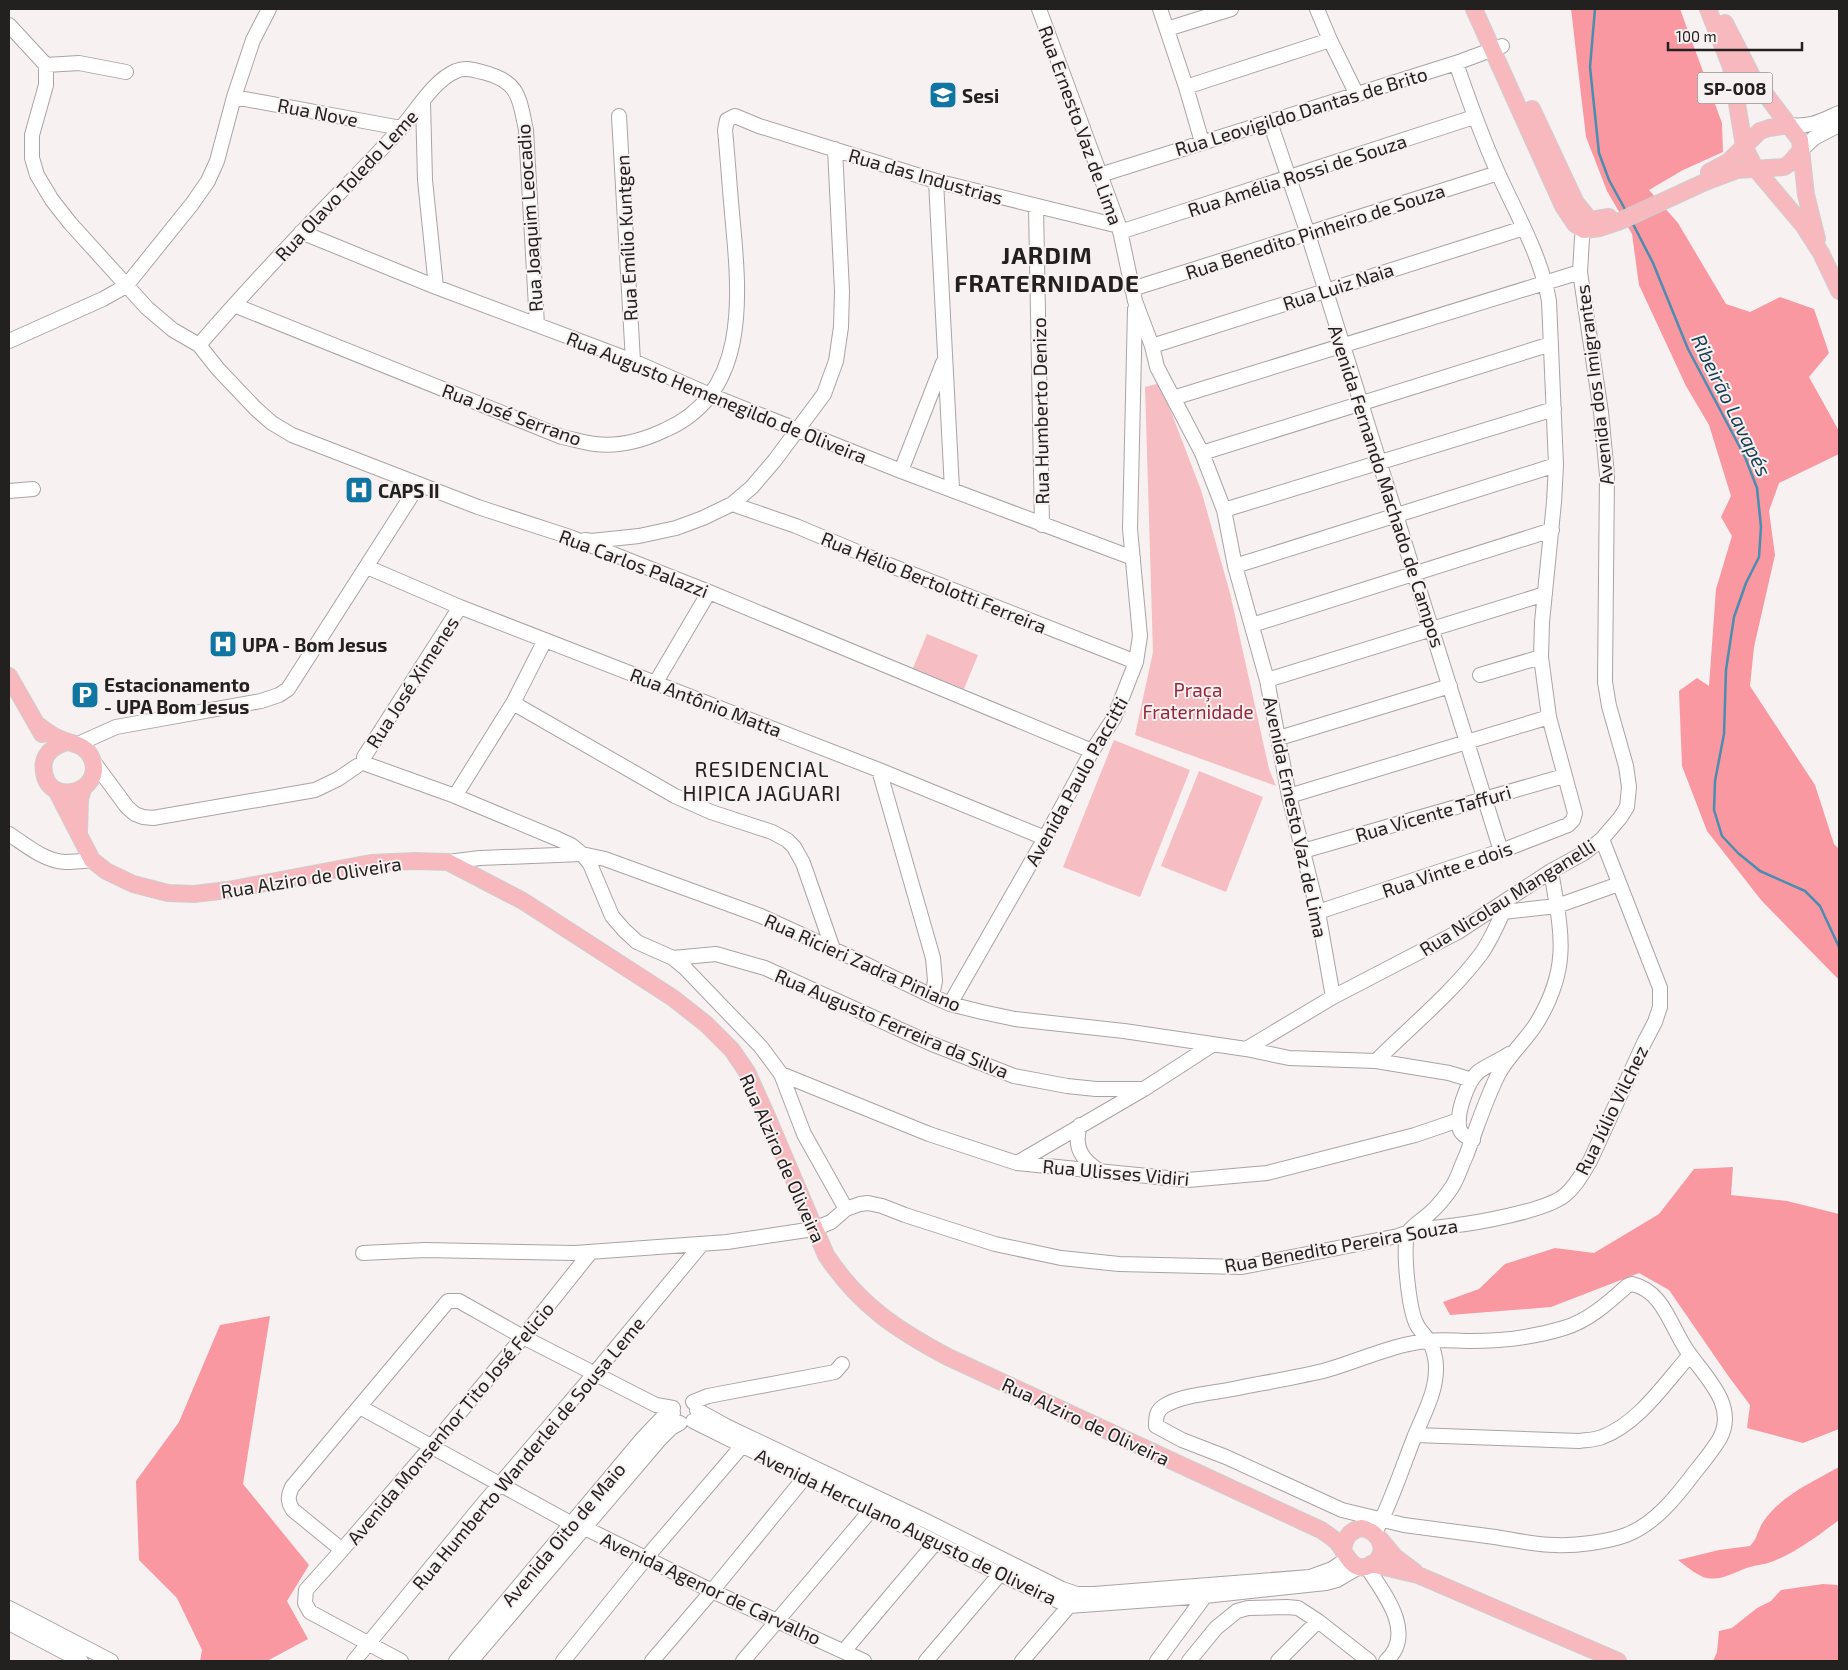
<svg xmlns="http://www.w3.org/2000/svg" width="1848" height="1670" viewBox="0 0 1848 1670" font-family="'Exo 2',sans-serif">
	<rect width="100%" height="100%" fill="#f8f1f1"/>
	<path fill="#f6bec2" d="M1160,383L1201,490L1230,593L1269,769L1276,786L1135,735L1153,652L1145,387Z
		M927,634L978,655L964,689L913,668Z
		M1114,740L1190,770L1140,897L1063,867Z
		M1199,771L1263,797L1226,892L1161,866Z"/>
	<path fill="#f998a0" d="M1571,9H1680L1722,123L1723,152L1683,170L1649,190L1678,223L1726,304L1750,312L1780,297L1814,309L1829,353L1809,377L1839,431V454L1779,483L1769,511L1775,555L1754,647L1750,686L1815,785L1834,844L1839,849V980L1761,900L1707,831L1682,766L1679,691L1697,678L1709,686L1716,589L1732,536L1721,517L1731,496L1709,425L1686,386L1639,285L1632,234L1607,191L1586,137Z
		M1733,1167L1731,1195L1787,1201L1839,1214V1429L1803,1443L1747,1428L1750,1405L1729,1377L1669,1290L1639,1273L1551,1307L1450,1315L1443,1302L1479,1289L1505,1264L1555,1248L1594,1253L1659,1214L1694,1169Z
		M270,1316L243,1484L309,1565L287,1601L308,1639L267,1661H200L202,1650L177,1598L139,1560L136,1481L179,1422L220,1325Z
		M1839,1467V1520C1819,1535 1798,1551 1774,1561C1764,1565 1753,1565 1744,1569C1731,1574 1718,1582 1703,1577C1694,1573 1686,1566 1678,1560L1719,1550L1750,1546C1757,1539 1758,1530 1763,1522C1780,1496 1814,1481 1839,1467Z
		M1823,1584L1837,1585L1839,1588V1661H1713L1717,1652L1719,1631L1732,1628L1757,1608L1771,1601L1781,1590Z"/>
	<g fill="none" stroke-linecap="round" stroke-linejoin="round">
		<path stroke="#4b8db1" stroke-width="2.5" d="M1595,9L1590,67L1599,153L1609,180L1627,213
			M1632,222L1653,263L1688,349L1745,457L1757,488L1761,527L1759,557L1746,583L1734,617L1726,670L1724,734L1715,781L1714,810L1722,836L1738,853L1760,871L1805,891L1820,906L1839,947"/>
		<defs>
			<path id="minor" d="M1039,9L1119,226L1135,301L1152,346L1157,367L1202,453L1224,510L1235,566L1267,680L1289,796L1318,912L1333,997
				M1160,9L1186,87L1202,142
				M1317,9L1330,40L1357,95
				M9,25L46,65V85L32,135V158L37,175L52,200L70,223L147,308L173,330L199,345L218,369L256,409L272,423L292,435L478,507L570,537L709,592L1092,751
				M1167,29L1231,9
				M46,65L79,63L126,72
				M1186,87L1330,40
				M234,97L401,128
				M423,102L425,180L436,287
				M619,116L633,361
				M1270,122L1308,234L1501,851
				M1789,125C1811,127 1819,122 1839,113
				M1801,150L1814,138L1839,125
				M1100,175L1456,63L1502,46
				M936,181L952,489
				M1036,207L1042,525
				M301,232L436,287L633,361L710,395L901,471L1133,558
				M1120,232L1474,117
				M1132,289L1498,173
				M234,305L562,437C573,439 584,443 595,444C619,447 644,440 665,430C748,394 740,299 733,224C730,193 728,161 725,130L727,120L735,116L759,126L936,181L1119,226
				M9,341L103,299L126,286L192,204L208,181L217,161L234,97L253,40L269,9
				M199,345C237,301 277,258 317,216C345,187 374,158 401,128C417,110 434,80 456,71C465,67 473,70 482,72C519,81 519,97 526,130L537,325
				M1152,346L1524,228
				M1173,398L1580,272
				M1202,453L1551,344
				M901,471L943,363
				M9,491L33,489
				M732,504L796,526L879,561L1136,662
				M1224,510L1554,409
				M585,540L591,541L639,536L676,528L703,518L732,504L752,487L775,460L824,394L836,361L841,327L842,291L835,149
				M1235,566L1556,465
				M367,567L460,607L879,770L1045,838
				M1252,625L1552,530
				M1480,675L1541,657
				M1267,680L1545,594
				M656,682L709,592
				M513,703L675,796L711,812L772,832L787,840L794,847L803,863L833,949
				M1279,738L1450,686
				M78,744L116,727L261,701L279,695L288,689L419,484
				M364,757L460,607
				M93,761L127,807L135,814L143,817L153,818L315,790L338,779L357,766
				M366,764L455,796L558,839L571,845L582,854L590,864L612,916L624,930L637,942L673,958L684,967L761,1047L781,1074L804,1134L846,1209
				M879,770L933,958L935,981L932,996
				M455,796L513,703L545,640
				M1289,796L1549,717
				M9,834C26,845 44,861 65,862C74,862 83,861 92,860
				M1303,851L1564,776
				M448,862L480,858L582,854L605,859L761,916L857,960L932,996L950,1004L982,1012L1015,1019L1124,1031L1246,1049L1289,1058L1376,1061L1449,1073L1472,1080
				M1318,912L1501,851L1568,825L1573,820L1575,813L1549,717L1541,657L1542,622L1554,502L1556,465L1549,301C1541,256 1517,215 1498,173C1482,137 1469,101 1456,63
				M1503,912L1557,906L1619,884
				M673,958L716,954L765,968L932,1044L1014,1076L1067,1086L1096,1089H1144
				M950,1004L1045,838L1092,751L1114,718L1136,662L1140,636L1130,529L1135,309
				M1246,1049L1333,997L1458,932L1551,871L1584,853L1602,839L1620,818L1627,807L1629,787L1626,766L1609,706L1605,682L1607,475L1601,412L1580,272L1582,238L1584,230L1589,221
				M1376,1061C1411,1026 1451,994 1481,954C1493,937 1500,918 1509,899
				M781,1074L929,1134L1017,1163L1188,1180L1267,1173L1415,1135L1459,1120
				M1080,1125C1073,1148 1082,1160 1101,1172
				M1473,1140C1468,1138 1462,1135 1460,1130C1455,1116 1467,1082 1478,1072C1487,1065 1499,1061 1509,1054
				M1017,1163L1144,1089L1212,1045
				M363,1253L425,1250L575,1253L727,1242L814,1229L831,1222L846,1209L860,1204L868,1203L882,1206L905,1215L995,1244L1061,1258L1119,1264L1242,1267L1398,1236C1414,1229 1433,1228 1450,1226C1476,1223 1546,1211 1565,1195C1576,1186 1582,1174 1590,1161L1644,1043L1655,1022L1660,1007V988L1602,839
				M1632,1284C1663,1291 1670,1325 1686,1349C1703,1375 1738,1404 1720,1438C1713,1450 1704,1461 1695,1472C1677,1496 1655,1524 1626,1535C1607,1542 1576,1546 1555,1545C1535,1545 1515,1540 1495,1537C1465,1533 1435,1529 1404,1525L1342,1510L1226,1457L1182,1440L1156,1426C1156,1418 1156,1411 1164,1406C1181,1395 1213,1393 1233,1389C1263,1383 1293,1378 1323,1371C1357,1362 1392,1344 1428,1341C1442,1339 1457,1341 1470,1341C1501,1341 1535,1337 1564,1328C1588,1321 1608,1303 1627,1286Z
				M693,1402L708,1396L835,1372L842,1364
				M360,1407L572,1524
				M697,1410L726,1426L926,1521L1062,1589L1077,1594H1094L1310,1577L1332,1569L1347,1559
				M693,1421L1000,1574L1069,1606L1205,1596L1326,1583L1337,1580L1359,1567
				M1415,1435L1579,1441C1586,1440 1595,1440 1602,1437C1638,1424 1665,1383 1690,1355
				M585,1528L712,1591L864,1661
				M1377,1529C1392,1500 1402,1468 1414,1438C1423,1415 1437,1392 1436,1366C1436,1359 1433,1347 1429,1341C1425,1335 1419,1330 1416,1323C1409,1308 1402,1248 1408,1233C1411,1226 1424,1219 1430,1213C1438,1206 1446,1196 1452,1187C1458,1178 1461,1166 1466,1156C1476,1130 1485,1101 1498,1075C1508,1055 1527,1040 1538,1021C1571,965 1561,931 1551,871
				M342,1550L293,1510C287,1501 288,1496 292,1487L448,1301H459L523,1337L656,1405L673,1408
				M1366,1566C1383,1592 1417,1633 1386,1661
				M9,1608L111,1661
				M9,1623L81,1661
				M844,1651L936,1542
				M354,1661L482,1505L595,1373L702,1244
				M401,1661L310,1612L305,1603L306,1590L342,1550L431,1447L523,1337L590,1253
				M456,1661L643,1438L663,1417L673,1413
				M471,1661L660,1439L671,1428L680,1423
				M563,1661L646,1558L742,1446
				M652,1661L712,1591L805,1477
				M743,1661L871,1510
				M926,1661L1000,1574
				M1022,1661L1075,1599
				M1157,1661L1205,1596
				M1189,1661L1216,1628L1237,1611L1248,1608L1287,1607L1298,1608L1318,1621L1369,1661
				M1278,1661L1318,1621"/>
			<path id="major" d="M1474,9L1563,206L1575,224L1584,230L1600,228L1618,222L1705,182L1737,170L1784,167L1790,163L1801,150
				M1708,9L1731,67L1744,146L1755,168L1803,225L1821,253L1839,291
				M1725,23L1753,78L1800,140L1806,195L1817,239
				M1532,109L1576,203L1590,220L1609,217
				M1709,172L1728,162L1760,131L1769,128L1789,125
				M9,676L42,734
				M38,725C45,730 51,735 58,738C70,744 86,743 92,759C105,792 49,808 44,772C41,756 52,746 67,742
				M56,790L92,860L106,871L133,884L168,893L194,894L228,890L371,863L415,861L448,862L523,901L673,998L706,1024L732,1050L747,1072L766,1114L826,1255C859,1305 897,1330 948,1357L1321,1530C1327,1534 1332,1537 1337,1542C1346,1552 1352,1575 1371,1565C1390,1554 1381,1532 1362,1528C1350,1530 1344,1538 1343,1551
				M79,831L80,799L83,789
				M1380,1539L1395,1557L1415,1572
				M1371,1564L1418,1575L1618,1661"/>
		</defs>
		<use href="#minor" stroke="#aaa3a4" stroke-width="16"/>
		<use href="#major" stroke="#cfcece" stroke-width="18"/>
		<use href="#minor" stroke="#fff" stroke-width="14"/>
		<use href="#major" stroke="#f7b8be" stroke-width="16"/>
	</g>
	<defs>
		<symbol id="university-square" viewBox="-11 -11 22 22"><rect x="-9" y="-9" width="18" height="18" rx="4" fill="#0f75a1" stroke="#f8f1f1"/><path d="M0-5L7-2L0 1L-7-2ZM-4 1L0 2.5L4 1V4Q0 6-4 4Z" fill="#fff"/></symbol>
		<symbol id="hospital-square" viewBox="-11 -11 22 22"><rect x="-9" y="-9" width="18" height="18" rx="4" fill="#0f75a1" stroke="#f8f1f1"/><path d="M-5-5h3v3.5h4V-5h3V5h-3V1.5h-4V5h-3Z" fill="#fff"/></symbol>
		<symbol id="parking-square" viewBox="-11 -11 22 22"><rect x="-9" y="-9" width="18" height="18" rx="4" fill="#0f75a1" stroke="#f8f1f1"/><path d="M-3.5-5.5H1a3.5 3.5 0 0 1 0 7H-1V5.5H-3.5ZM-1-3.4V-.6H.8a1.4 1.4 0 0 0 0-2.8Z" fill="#fff"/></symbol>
	</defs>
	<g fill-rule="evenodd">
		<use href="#university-square" x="927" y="79" width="32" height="32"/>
		<use href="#hospital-square" x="343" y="474" width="32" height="32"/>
		<use href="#hospital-square" x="207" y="628" width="32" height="32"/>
		<use href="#parking-square" x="69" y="679" width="32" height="32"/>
	</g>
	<g text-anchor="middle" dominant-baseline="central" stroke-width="4" stroke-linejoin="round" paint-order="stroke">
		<rect fill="#f8f1f1" stroke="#635f5f" stroke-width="1" x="1697.5" y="72.5" width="75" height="31" rx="4"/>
		<g font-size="18" font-weight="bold" fill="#232020">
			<text x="1735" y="88">SP-008</text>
		</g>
		<g font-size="19" font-weight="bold" fill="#232020" stroke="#f8f1f1" text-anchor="start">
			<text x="962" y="95">Sesi</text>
			<text x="378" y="490">CAPS II</text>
			<text x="242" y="644">UPA - Bom Jesus</text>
			<text x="104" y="684">Estacionamento<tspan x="104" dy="22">- UPA Bom Jesus</tspan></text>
		</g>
		<g font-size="19" fill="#232020" stroke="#f8f1f1">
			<text transform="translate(1301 111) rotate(-17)">Rua Leovigildo Dantas de Brito</text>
			<text transform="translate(318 112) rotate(11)">Rua Nove</text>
			<text transform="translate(1081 125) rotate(70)">Rua Ernesto Vaz de Lima</text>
			<text transform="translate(1297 175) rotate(-18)">Rua Amélia Rossi de Souza</text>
			<text transform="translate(926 176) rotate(16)">Rua das Industrias</text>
			<text transform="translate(346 185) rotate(-47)">Rua Olavo Toledo Leme</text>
			<text transform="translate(529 218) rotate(-94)">Rua Joaquim Leocadio</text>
			<text transform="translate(1315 231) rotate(-18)">Rua Benedito Pinheiro de Souza</text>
			<text transform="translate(626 238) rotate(-93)">Rua Emílio Kuntgen</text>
			<text transform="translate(1338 286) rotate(-18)">Rua Luiz Naia</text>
			<text transform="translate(1594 385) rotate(-97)">Avenida dos Imigrantes</text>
			<text transform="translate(717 397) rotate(22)">Rua Augusto Hemenegildo de Oliveira</text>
			<text transform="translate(1040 411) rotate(-91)">Rua Humberto Denizo</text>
			<text transform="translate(512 414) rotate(20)">Rua José Serrano</text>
			<text transform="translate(1387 486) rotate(72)">Avenida Fernando Machado de Campos</text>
			<text transform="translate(634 563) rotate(21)">Rua Carlos Palazzi</text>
			<text transform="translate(934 582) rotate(22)">Rua Hélio Bertolotti Ferreira</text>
			<text transform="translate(412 682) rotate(-57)">Rua José Ximenes</text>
			<text transform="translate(706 702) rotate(21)">Rua Antônio Matta</text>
			<text transform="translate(1076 781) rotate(-61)">Avenida Paulo Paccitti</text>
			<text transform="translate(1433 813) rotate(-16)">Rua Vicente Taffuri</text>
			<text transform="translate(1296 817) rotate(78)">Avenida Ernesto Vaz de Lima</text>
			<text transform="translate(1447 869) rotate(-19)">Rua Vinte e dois</text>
			<text transform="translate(311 877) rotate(-9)">Rua Alziro de Oliveira</text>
			<text transform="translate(1507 897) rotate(-32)">Rua Nicolau Manganelli</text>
			<text transform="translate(863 962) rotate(24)">Rua Ricieri Zadra Piniano</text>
			<text transform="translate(892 1023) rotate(23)">Rua Augusto Ferreira da Silva</text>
			<text transform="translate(1611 1110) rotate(-64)">Rua Júlio Vilchez</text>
			<text transform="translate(783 1158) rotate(66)">Rua Alziro de Oliveira</text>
			<text transform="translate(1116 1172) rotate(5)">Rua Ulisses Vidiri</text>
			<text transform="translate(1341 1245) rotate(-10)">Rua Benedito Pereira Souza</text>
			<text transform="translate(1086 1421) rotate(25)">Rua Alziro de Oliveira</text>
			<text transform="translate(450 1423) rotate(-50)">Avenida Monsenhor Tito José Felicio</text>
			<text transform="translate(528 1453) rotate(-50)">Rua Humberto Wanderlei de Sousa Leme</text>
			<text transform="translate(906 1526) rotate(26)">Avenida Herculano Augusto de Oliveira</text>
			<text transform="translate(563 1534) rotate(-50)">Avenida Oito de Maio</text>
			<text transform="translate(711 1588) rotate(25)">Avenida Agenor de Carvalho</text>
		</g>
		<g font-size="19" fill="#95263b" stroke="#f8f1f1">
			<text x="1198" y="689">Praça<tspan x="1198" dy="22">Fraternidade</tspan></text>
		</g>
		<g font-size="20" font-style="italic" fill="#133d52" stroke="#f8f1f1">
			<text transform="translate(1732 405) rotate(64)">Ribeirão Lavapés</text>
		</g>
		<g font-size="21" letter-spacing="1" fill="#232020" stroke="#f8f1f1">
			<text x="762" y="768">RESIDENCIAL<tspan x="762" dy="24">HIPICA JAGUARI</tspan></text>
		</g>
		<g font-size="24" font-weight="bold" letter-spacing="1" fill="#232020" stroke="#f8f1f1">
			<text x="1047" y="254">JARDIM<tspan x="1047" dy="28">FRATERNIDADE</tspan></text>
		</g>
	</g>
	<rect width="1848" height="1670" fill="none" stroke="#232020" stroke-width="20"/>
	<path d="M1668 42v8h134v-8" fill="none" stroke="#232020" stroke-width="2.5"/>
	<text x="1676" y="42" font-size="15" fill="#232020" stroke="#f8f1f1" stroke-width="4" paint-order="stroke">100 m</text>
</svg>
